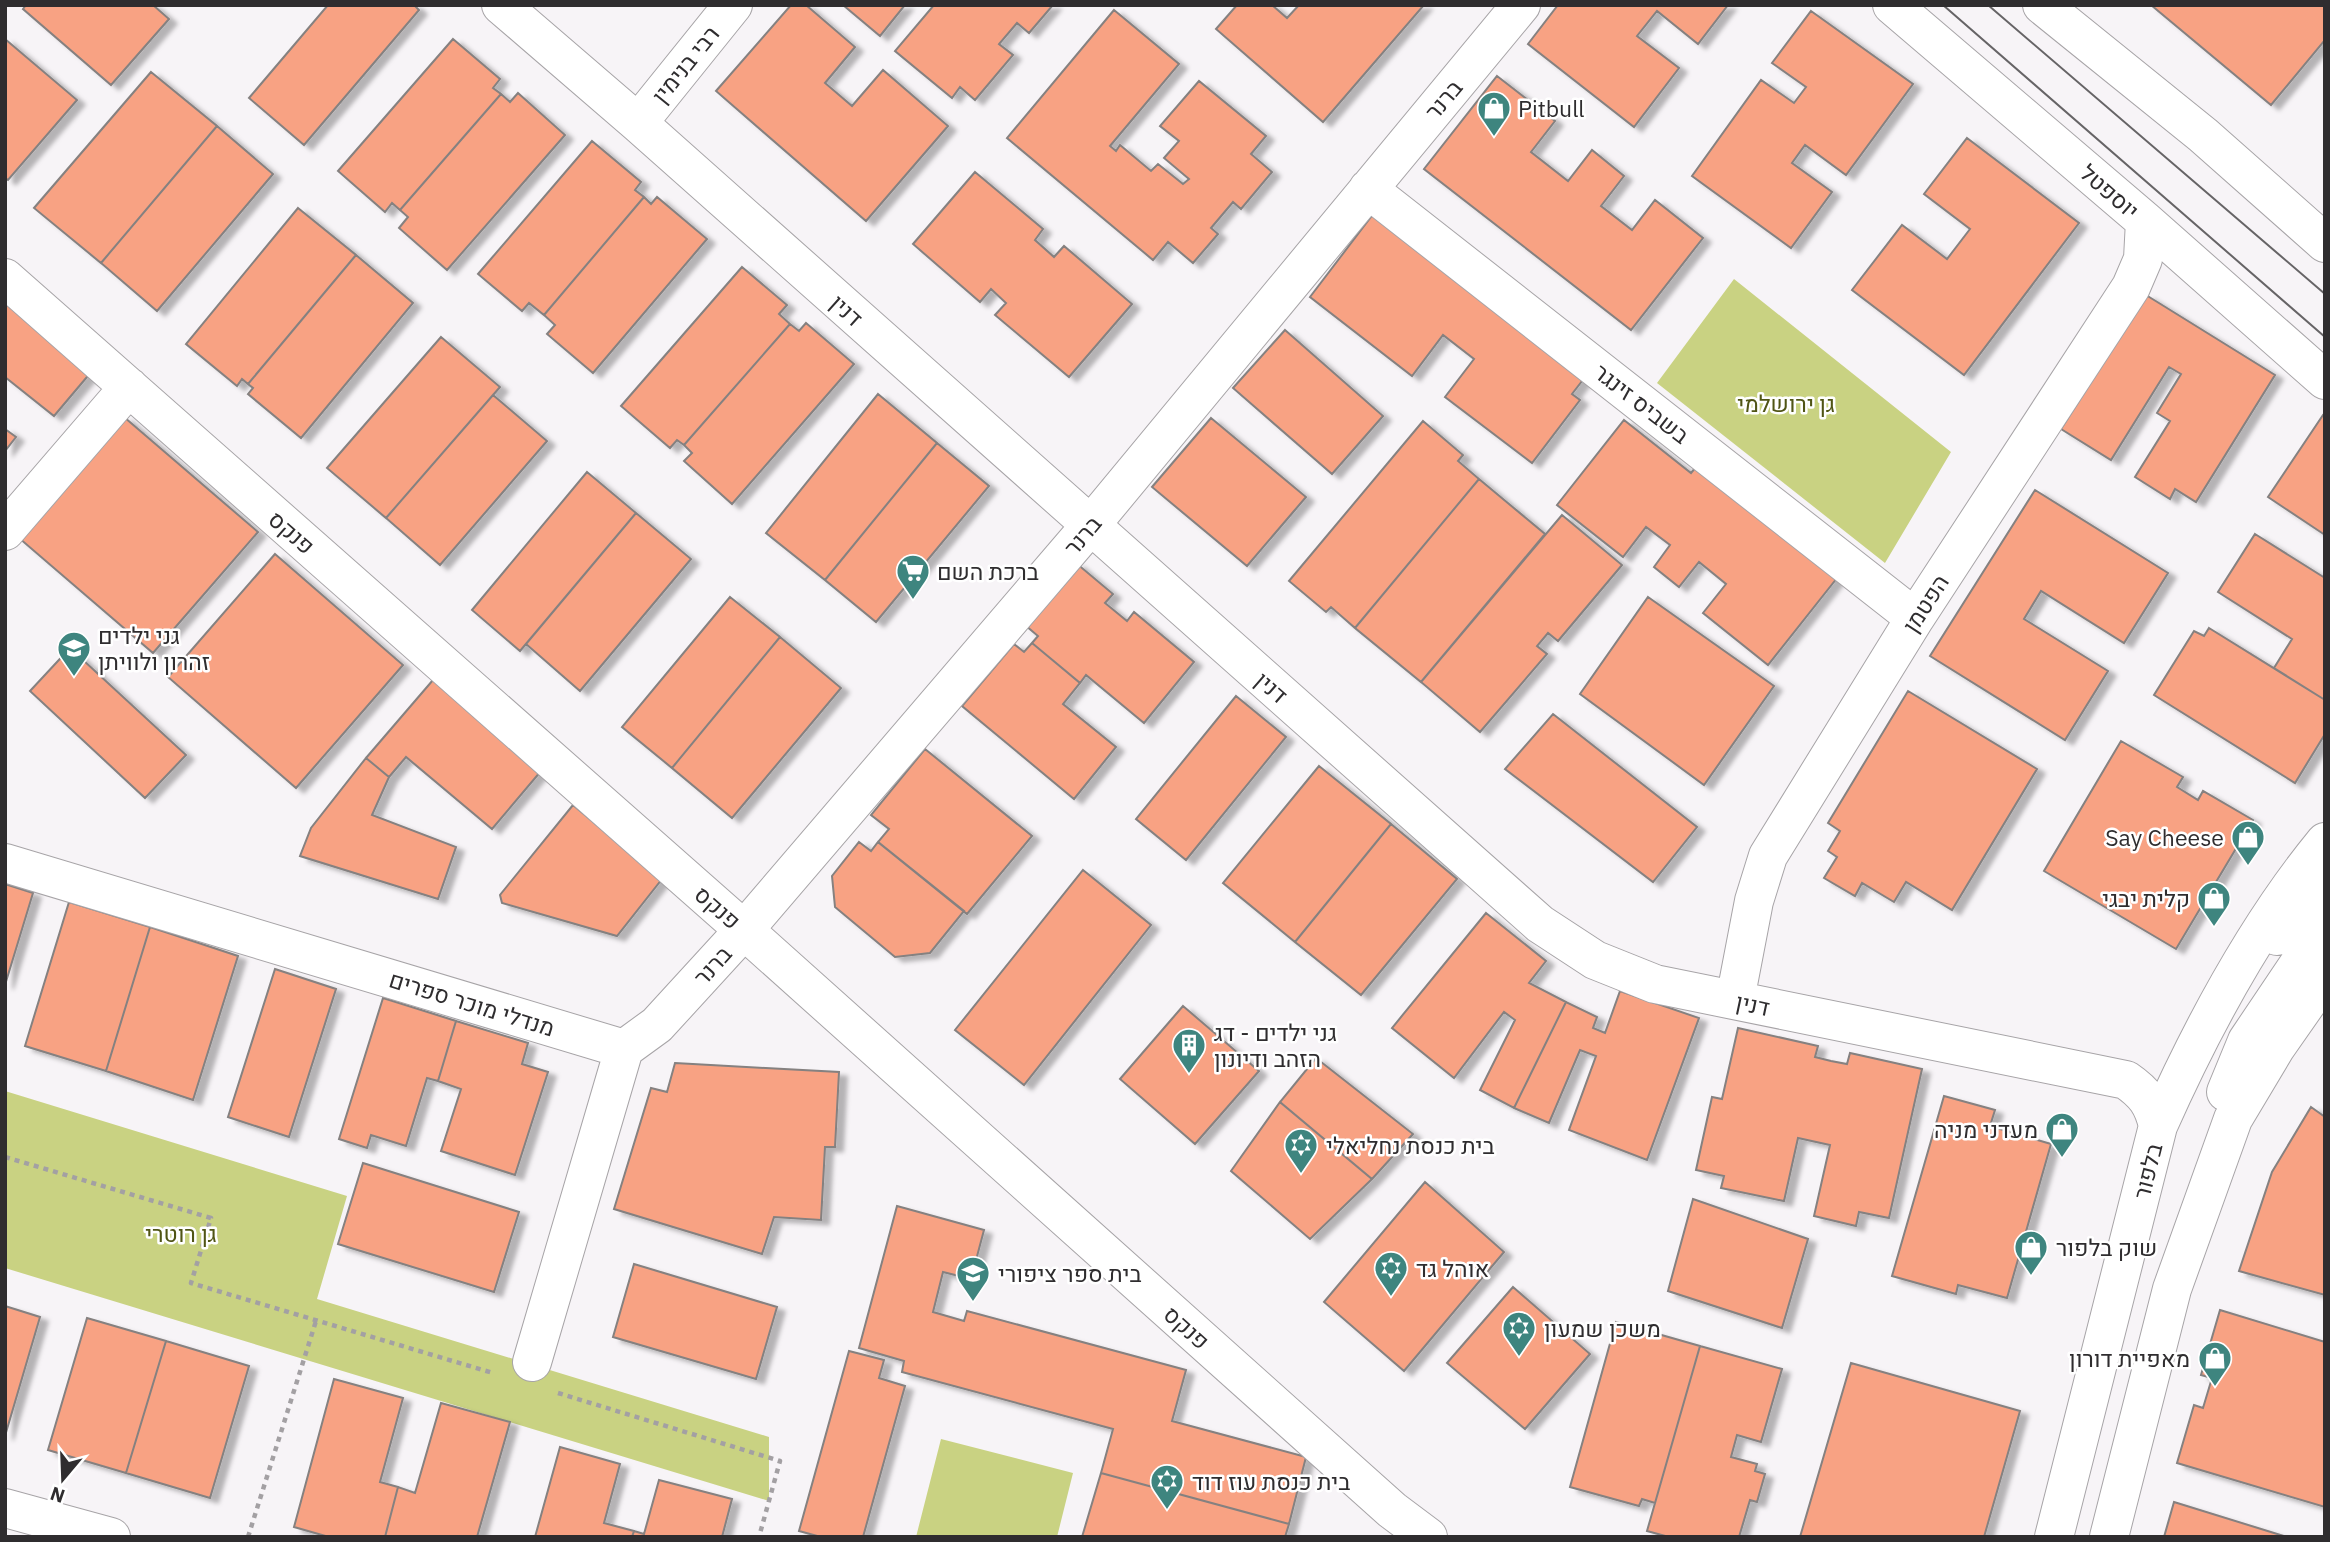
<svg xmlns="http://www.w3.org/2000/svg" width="2330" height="1542" viewBox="0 0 2330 1542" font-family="'IBM Plex Sans',Heebo,sans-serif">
	<defs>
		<filter id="shadow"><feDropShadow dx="8" dy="4.5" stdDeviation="2" flood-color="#0004"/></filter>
	</defs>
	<rect width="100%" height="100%" fill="#f7f4f7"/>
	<path fill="#c9d282" d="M1734,279L1951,452L1885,563L1657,383Z
		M5,1091L347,1196L317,1299L769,1437V1501L5,1268Z
		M941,1439L1073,1473L1057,1537H916Z"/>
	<path fill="#f8a283" stroke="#858180" stroke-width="2" filter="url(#shadow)" d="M26,5H153L169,19L111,85L23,9Z
		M328,5H414L419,10L304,145L249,98Z
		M791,5H806L855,47L825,83L852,106L883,70L948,126L866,221L716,91Z
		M843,5H905L880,36Z
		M934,5H1053L1029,33L1017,23L999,44L1013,55L975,100L960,87L952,98L895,51Z
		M1237,5H1272L1287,18L1299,5H1424L1323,122L1216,29Z
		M1558,5H1728L1698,44L1657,11L1637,36L1679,68L1634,127L1528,44Z
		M2151,5H2325V40L2271,105Z
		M1114,10L1179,64L1110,146L1116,151L1120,145L1151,171L1158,164L1183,184L1189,179L1164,158L1179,141L1160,126L1199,81L1266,136L1251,154L1272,172L1241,209L1233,202L1211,228L1218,234L1193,263L1168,242L1153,260L1007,138Z
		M1811,11L1913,84L1846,175L1805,145L1792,163L1832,192L1791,248L1692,176L1761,80L1794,103L1806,87L1772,63Z
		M5,39L77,100L8,180L5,178Z
		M453,39L500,79L493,88L501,94L400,210L392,203L385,212L338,171Z
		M151,72L217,126L101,263L34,208Z
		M1497,76L1555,121L1531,152L1568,181L1592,150L1624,176L1601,206L1632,230L1655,200L1703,238L1631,330L1424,169Z
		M518,93L565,135L447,270L399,228L408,217L400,210L501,94L510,102Z
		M217,126L273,174L157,311L101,263Z
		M1967,138L2079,223L1964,375L1852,290L1902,225L1947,259L1970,229L1924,194Z
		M592,141L641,182L635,190L644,197L544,315L529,303L522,311L478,274Z
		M975,172L1043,229L1035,240L1054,257L1064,246L1132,304L1069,377L995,315L1006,303L991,289L980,302L913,244Z
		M644,197L651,204L657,197L707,239L593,373L547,334L555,325L544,315Z
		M298,208L356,255L248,384L242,379L237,386L186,344Z
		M1377,209L1589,372L1572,394L1580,400L1532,463L1445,397L1474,359L1443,335L1412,376L1310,297Z
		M356,255L413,303L301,438L248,394L253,388L248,384Z
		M742,267L787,305L779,314L790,324L684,445L677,440L670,448L621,406Z
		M2146,295L2275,375L2196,502L2175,489L2170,499L2135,477L2170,421L2157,413L2181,374L2169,367L2111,460L2061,429Z
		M5,298L92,371L54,416L5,377Z
		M806,323L854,364L732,504L684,461L692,453L684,445L790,324L799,331Z
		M1285,330L1383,416L1332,474L1233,388Z
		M441,337L500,387L386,518L327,468Z
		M878,394L937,443L825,580L766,533Z
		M493,395L547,441L440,565L386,518Z
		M2323,415L2325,416V535L2268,497Z
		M124,417L258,532L153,653L19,538Z
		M1211,418L1306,497L1247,566L1152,487Z
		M1624,420L1691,473L1696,467L1837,578L1768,665L1703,613L1726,584L1699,562L1679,587L1654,567L1670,545L1646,527L1623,557L1557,505Z
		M1423,421L1463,455L1458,461L1479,479L1355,628L1331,607L1326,612L1289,581Z
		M5,429L16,437L5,451Z
		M937,443L989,486L876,622L825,580Z
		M587,472L636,513L520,651L472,610Z
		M1479,479L1545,534L1421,682L1355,628Z
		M2035,490L2168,573L2124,643L2041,591L2024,619L2108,671L2065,740L1930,656Z
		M636,513L691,559L580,691L526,644Z
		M1562,515L1622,565L1558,641L1548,633L1537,646L1547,654L1480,732L1421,682Z
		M2255,534L2325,578V700L2274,668L2292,639L2218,592Z
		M275,554L403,665L296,788L168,677Z
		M1076,563L1113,594L1105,603L1127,621L1134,612L1194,662L1144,723L1086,675L1080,683L1032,643L1038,636L1025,625Z
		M730,597L780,637L672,768L622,727Z
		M1648,597L1774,686L1704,785L1580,694Z
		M2209,628L2325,700V734L2295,783L2154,695L2194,631L2204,636Z
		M780,637L841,688L732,818L672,768Z
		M1032,643L1080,683L1063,704L1116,747L1074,799L962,706L1014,644L1024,652Z
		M70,648L186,755L145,798L30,691Z
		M433,680L541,771L492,829L406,757L389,777L366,758Z
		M1908,691L2037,769L1952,910L1906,882L1894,902L1862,883L1855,896L1824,878L1837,857L1828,851L1840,831L1828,823Z
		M1236,696L1286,737L1186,860L1136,819Z
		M1553,714L1697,827L1653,882L1505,769Z
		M2121,741L2183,777L2177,787L2198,800L2203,791L2253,820L2176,949L2044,871Z
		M925,749L1032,836L967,914L878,842L889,829L871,815Z
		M366,758L389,777L372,815L456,847L438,899L300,856L311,828Z
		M1319,766L1391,824L1295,942L1223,883Z
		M573,805L662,879L617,936L502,903L500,895L508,885Z
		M1391,824L1457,879L1361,995L1295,942Z
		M859,842L871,851L878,842L964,911L930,953L895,957L835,907L832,876Z
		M1083,870L1151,925L1024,1085L955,1030Z
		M5,884L33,893L5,985Z
		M69,902L150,927L106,1071L25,1046Z
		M1486,913L1546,961L1529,983L1566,1002L1514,1108L1480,1090L1515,1020L1504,1012L1454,1078L1392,1028Z
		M150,927L238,956L193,1100L106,1071Z
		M275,969L336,989L289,1137L228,1117Z
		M1620,991L1699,1018L1647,1160L1569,1130L1596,1056L1580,1050L1549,1123L1514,1108L1566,1002L1597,1017L1593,1028L1605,1033Z
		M383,998L456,1021L438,1081L427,1078L406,1146L371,1135L367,1148L339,1139Z
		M1183,1006L1259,1071L1195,1144L1120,1079Z
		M456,1021L528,1043L522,1064L548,1072L515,1175L441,1151L461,1089L438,1081Z
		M1738,1028L1818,1046L1815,1057L1831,1061L1847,1064L1850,1053L1922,1069L1889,1218L1859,1212L1856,1226L1814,1216L1830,1145L1798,1138L1784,1201L1721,1188L1724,1176L1696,1170L1712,1097L1722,1099Z
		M1316,1058L1413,1134L1372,1179L1280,1102Z
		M675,1063L839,1072L835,1147H825L821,1220L774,1217L762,1254L614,1209L651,1088L667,1092Z
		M1944,1096L1995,1110L1990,1126L2051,1144L2007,1298L1958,1285L1956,1294L1892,1276Z
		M1280,1102L1372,1179L1310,1239L1231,1171Z
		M2311,1107L2325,1117V1295L2239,1271L2272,1172Z
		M363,1163L519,1212L494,1292L338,1244Z
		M1425,1182L1504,1252L1404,1371L1324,1302Z
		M1693,1199L1808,1239L1782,1328L1668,1291Z
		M897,1206L984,1230L971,1279L943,1272L933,1312L964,1321L967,1311L1186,1370L1172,1421L1306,1457L1289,1524L1101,1473L1113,1429L902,1372L904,1361L859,1348Z
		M634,1264L777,1307L756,1379L613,1337Z
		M1513,1287L1590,1354L1525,1429L1447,1363Z
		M5,1306L40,1317L5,1436Z
		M2220,1310L2325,1342V1507L2177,1463L2194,1405L2203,1408L2212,1378L2201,1375Z
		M87,1318L166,1341L126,1473L48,1450Z
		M1616,1322L1700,1346L1655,1503L1642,1499L1639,1506L1570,1487Z
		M166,1341L249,1366L210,1498L126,1473Z
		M1700,1346L1782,1369L1761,1442L1737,1435L1731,1457L1757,1464L1755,1471L1765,1474L1757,1502L1750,1500L1739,1537H1669L1647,1531Z
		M849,1351L884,1360L879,1378L905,1386L863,1537H821L799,1531Z
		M1851,1363L2020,1411L1984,1537H1800Z
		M334,1379L403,1398L380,1482L398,1487L385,1537H329L294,1527Z
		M441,1403L510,1422L477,1537H385L398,1487L415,1493Z
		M560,1447L620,1464L604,1523L634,1531L632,1537H535Z
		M1101,1473L1289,1524L1285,1537H1082Z
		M659,1480L732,1499L722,1537H632L634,1531L644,1534Z
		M2174,1502L2287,1537H2164Z"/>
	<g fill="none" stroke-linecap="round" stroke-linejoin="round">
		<defs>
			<path id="minor" d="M501,5L638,123L1540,924L1595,960L1655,984L2126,1080C2145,1093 2153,1104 2158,1126
				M1892,5L2145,221L2325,380
				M2042,5L2203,135L2325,243
				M638,123L733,5
				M1368,189L1915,618
				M5,278L744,930L1392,1510L1428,1537
				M5,531L129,387
				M5,863L624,1049
				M2277,936L2325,887
				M1735,1000L1754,901L1768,856L1915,618L2131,287L2143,259L2145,221
				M624,1049L657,1025L744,930L1089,527L1521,5
				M2226,1092L2247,1041L2325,925
				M532,1362L624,1049
				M5,1508L111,1537
				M2054,1537L2158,1126C2202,1027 2256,926 2325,842
				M2109,1537L2172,1289L2233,1119L2276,1047L2325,977"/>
		</defs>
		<use href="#minor" stroke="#a7a4a7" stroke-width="40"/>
		<path stroke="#a3a0a3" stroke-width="4.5" stroke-dasharray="5 5" stroke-linecap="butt" d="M5,1157L211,1218L191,1283L493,1373
			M558,1393L780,1461L759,1537
			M248,1537L316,1321"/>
		<use href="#minor" stroke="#fff" stroke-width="38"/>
		<path stroke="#666466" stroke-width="2" d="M1943,5L2325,337
			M1988,5L2325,294"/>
	</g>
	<defs>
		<symbol id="shop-pin" viewBox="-11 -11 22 30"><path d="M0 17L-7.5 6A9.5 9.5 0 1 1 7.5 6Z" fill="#3e857f" stroke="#fff"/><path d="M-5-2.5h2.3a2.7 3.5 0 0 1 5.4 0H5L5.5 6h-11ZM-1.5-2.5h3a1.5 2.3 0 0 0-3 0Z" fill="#fff"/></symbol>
		<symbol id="supermarket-pin" viewBox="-11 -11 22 30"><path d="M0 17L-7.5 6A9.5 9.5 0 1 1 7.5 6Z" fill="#3e857f" stroke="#fff"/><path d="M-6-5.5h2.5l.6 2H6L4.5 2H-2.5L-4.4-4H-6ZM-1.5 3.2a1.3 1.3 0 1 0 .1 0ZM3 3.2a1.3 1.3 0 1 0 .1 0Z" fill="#fff"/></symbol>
		<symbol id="school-pin" viewBox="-11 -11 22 30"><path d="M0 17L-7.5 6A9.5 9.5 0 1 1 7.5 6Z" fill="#3e857f" stroke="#fff"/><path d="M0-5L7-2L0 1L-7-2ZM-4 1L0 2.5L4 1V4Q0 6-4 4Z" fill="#fff"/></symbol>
		<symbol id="building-pin" viewBox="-11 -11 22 30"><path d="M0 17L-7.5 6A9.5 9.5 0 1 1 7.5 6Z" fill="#3e857f" stroke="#fff"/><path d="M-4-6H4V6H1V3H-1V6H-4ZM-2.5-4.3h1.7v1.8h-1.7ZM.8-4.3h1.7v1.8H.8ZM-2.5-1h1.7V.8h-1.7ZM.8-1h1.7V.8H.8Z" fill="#fff"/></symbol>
		<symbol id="synagogue-pin" viewBox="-11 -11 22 30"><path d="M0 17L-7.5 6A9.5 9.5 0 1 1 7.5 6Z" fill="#3e857f" stroke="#fff"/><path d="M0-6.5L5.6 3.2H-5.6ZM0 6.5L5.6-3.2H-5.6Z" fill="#fff"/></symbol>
	</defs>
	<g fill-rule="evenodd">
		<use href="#shop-pin" x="1475" y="89" width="38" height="52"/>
		<use href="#supermarket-pin" x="894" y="552" width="38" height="52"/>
		<use href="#school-pin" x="55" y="629" width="38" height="52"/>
		<use href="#shop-pin" x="2229" y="818" width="38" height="52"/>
		<use href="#shop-pin" x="2195" y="879" width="38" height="52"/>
		<use href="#building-pin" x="1170" y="1026" width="38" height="52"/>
		<use href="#shop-pin" x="2043" y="1110" width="38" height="52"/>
		<use href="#synagogue-pin" x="1282" y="1126" width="38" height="52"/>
		<use href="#shop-pin" x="2012" y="1228" width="38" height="52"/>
		<use href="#synagogue-pin" x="1372" y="1249" width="38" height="52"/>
		<use href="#school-pin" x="954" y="1254" width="38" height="52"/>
		<use href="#synagogue-pin" x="1500" y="1309" width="38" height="52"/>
		<use href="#shop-pin" x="2196" y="1339" width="38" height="52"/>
		<use href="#synagogue-pin" x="1148" y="1462" width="38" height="52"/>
	</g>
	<g text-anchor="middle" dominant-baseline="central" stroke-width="5" stroke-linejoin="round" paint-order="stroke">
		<g font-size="23" fill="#2f2d2f" stroke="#fff">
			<text transform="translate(685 64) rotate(-51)">רבי בנימין</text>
			<text transform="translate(1443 99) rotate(-50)">ברנר</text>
			<text transform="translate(2110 191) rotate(41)">יוספטל</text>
			<text transform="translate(847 310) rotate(42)">דנין</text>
			<text transform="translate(1642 403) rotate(38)">בשביס זינגר</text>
			<text transform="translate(292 532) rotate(41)">פנקס</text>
			<text transform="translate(1082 535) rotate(-50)">ברנר</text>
			<text transform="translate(1925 603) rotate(-57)">הפטמן</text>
			<text transform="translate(1272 687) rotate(41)">דנין</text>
			<text transform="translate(718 907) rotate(41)">פנקס</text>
			<text transform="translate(712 965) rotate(-48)">ברנר</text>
			<text transform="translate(472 1003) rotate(17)">מנדלי מוכר ספרים</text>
			<text transform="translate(1753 1004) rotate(12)">דנין</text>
			<text transform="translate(2147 1171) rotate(-76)">בלפור</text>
			<text transform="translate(1187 1327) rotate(42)">פנקס</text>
		</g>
		<g font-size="23" fill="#2f2d2f" stroke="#fff" text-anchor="start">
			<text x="1518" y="108">Pitbull</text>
			<text x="937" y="571">ברכת השם</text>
			<text x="98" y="635">גני ילדים<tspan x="98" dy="26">זהרון ולוויתן</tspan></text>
			<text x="2224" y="837" text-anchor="end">Say Cheese</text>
			<text x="2190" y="898" text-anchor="end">קלית יבגי</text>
			<text x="1214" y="1032">גני ילדים - דג<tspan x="1214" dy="26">הזהב ודיונון</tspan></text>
			<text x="2038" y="1129" text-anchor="end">מעדני מניה</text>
			<text x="1326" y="1145">בית כנסת נחליאלי</text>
			<text x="2056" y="1247">שוק בלפור</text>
			<text x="1416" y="1268">אוהל גד</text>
			<text x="998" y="1273">בית ספר ציפורי</text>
			<text x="1544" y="1328">משכן שמעון</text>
			<text x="2190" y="1358" text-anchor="end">מאפיית דורון</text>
			<text x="1192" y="1481">בית כנסת עוז דוד</text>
		</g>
		<g font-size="23" fill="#505515" stroke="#fff">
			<text x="1786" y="403">גן ירושלמי</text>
			<text x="181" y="1233">גן רוטרי</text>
		</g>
	</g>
	<rect width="2330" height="1542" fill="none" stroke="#2f2d2f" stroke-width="14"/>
	<g transform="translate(63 1479) rotate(199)" stroke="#ffffff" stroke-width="5" paint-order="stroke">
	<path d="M0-5L12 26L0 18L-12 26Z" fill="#2f2d2f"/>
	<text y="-10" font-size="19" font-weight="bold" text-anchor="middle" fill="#2f2d2f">N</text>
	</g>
</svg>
